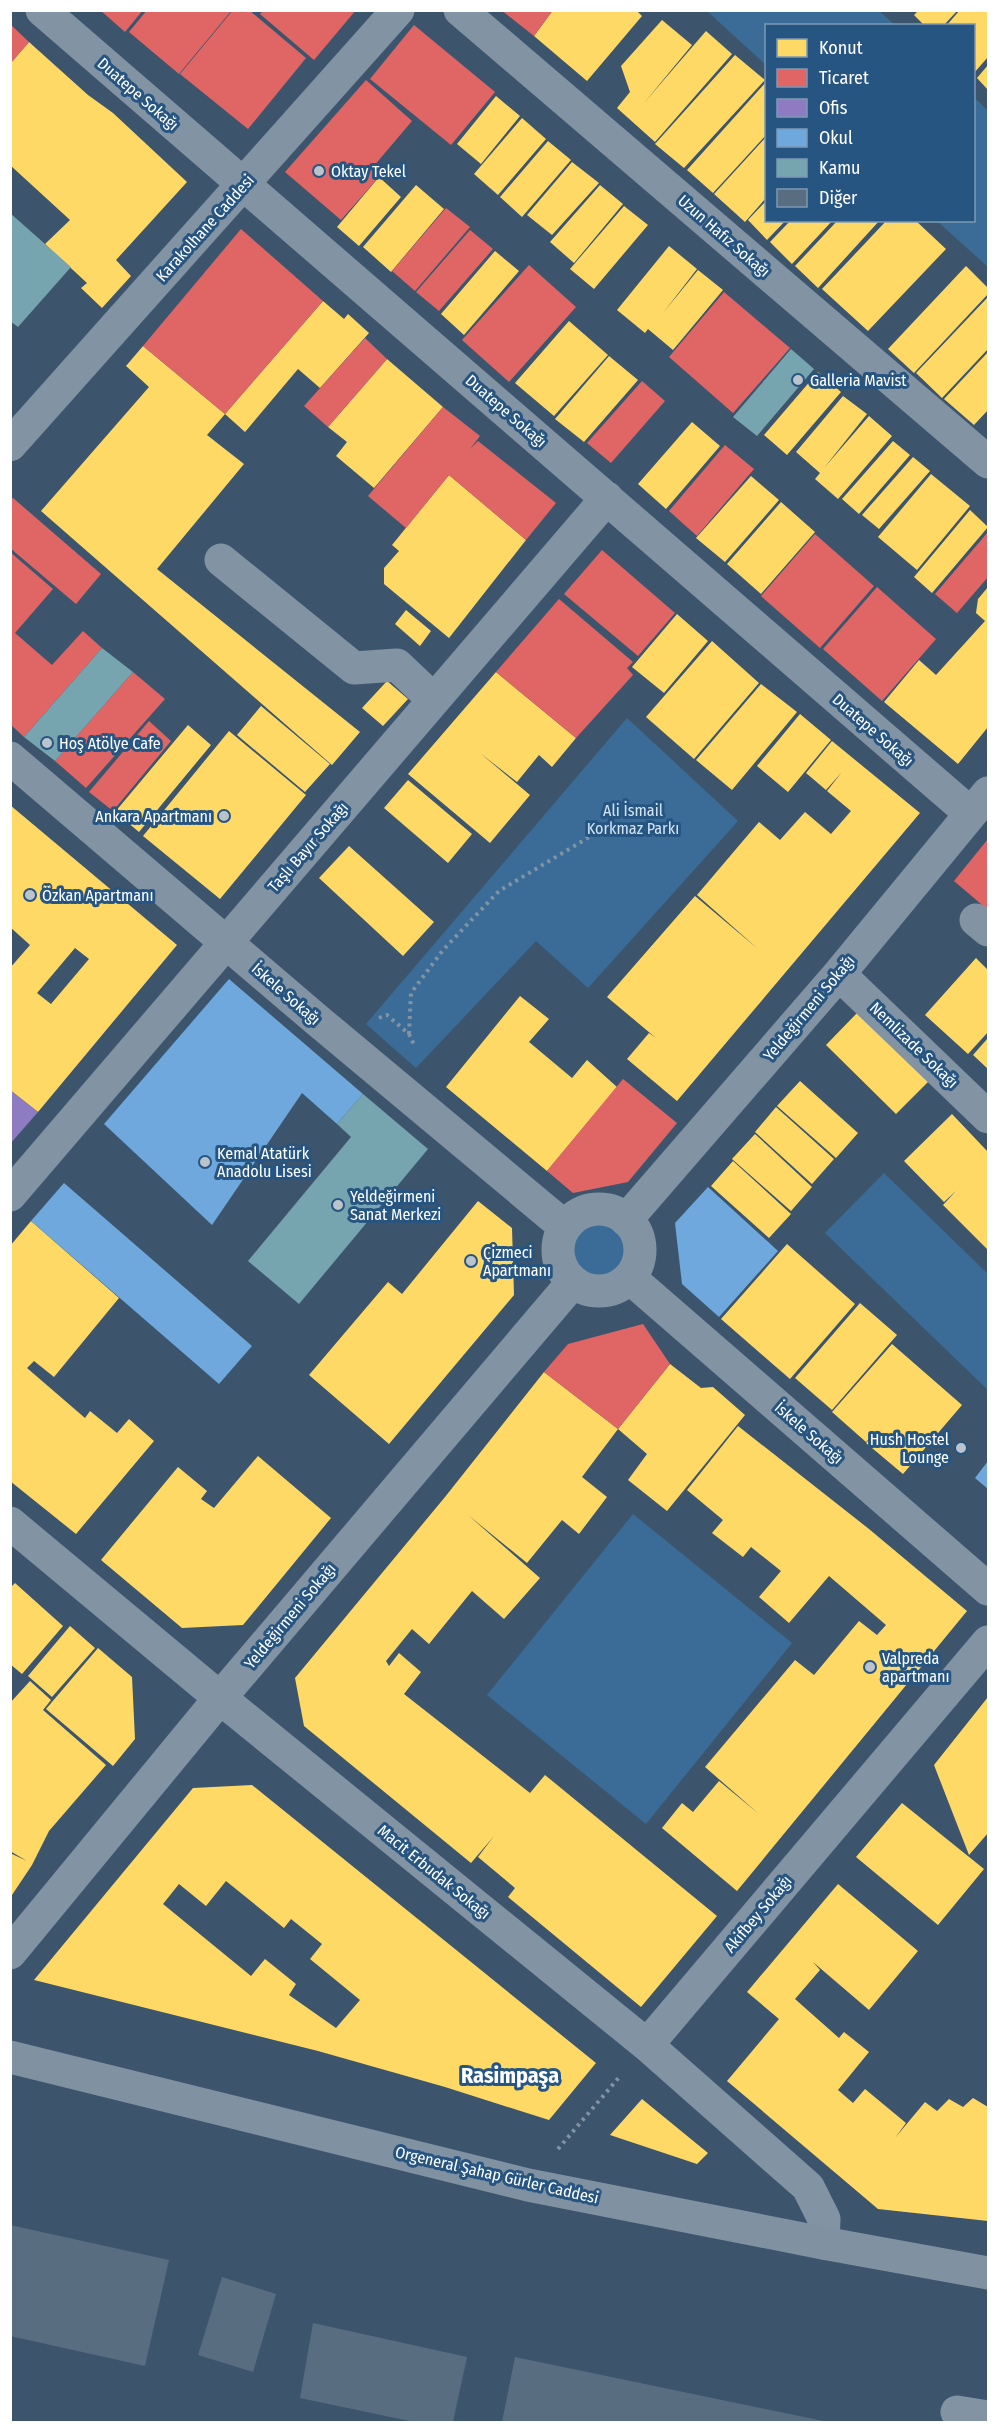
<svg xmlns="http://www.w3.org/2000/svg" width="999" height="2433" viewBox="0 0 999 2433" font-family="'Fira Sans Condensed',sans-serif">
	<rect width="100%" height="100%" fill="#3c556d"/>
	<path fill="#3b6c98" d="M707,11H879L895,25L766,26V65Z
		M974,97L988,111V267L937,221L974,220Z
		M627,718L738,821L588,988L536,941L416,1068L366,1024Z
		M884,1173L988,1274V1390L825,1233Z
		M571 1251a28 28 0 1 1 56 0a28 28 0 1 1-56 0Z
		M633,1514L792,1643L646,1824L487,1695Z"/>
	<path fill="#ffd966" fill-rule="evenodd" d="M553,10H636L642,16L587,81L534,36Z
		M919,10H958L943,26H925L914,15Z
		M960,10H988V57L974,73V26H946Z
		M662,20L692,45L644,103L706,31L732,54L655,142L617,108L630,92L621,66Z
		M29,42L88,95L113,113L187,182L116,260L131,276L102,308L81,288L87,283L45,244L70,220L10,165V64Z
		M735,55L765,80L684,168L655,144Z
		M988,65V90L977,78Z
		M766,82V135L713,193L687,170Z
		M496,96L520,116L481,164L457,144Z
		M522,118L546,139L498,195L474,174Z
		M766,137V198L745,222L714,194Z
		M548,141L571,160L522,217L500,197Z
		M572,162L599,183L552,235L527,215Z
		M379,177L401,197L359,246L337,227Z
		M416,185L444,209L391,272L363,247Z
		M600,185L623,204L574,263L550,242Z
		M766,201V220H786L767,240L748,220Z
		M624,206L648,225L594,289L570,269Z
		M791,220H833L792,264L770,242Z
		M838,220H880L818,288L795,266Z
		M887,220H915L946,249L868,331L822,289Z
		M669,246L697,269L663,313L698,270L723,290L673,350L648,329L645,333L617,310Z
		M495,251L519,271L464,335L441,314Z
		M966,266L988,288V294L914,373L888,349Z
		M988,297V349L942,398L916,373Z
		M323,301L344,319L348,314L369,333L320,388L298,369L245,432L225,414Z
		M569,321L608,355L554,416L515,383Z
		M143,346L225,414L207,435L244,464L157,569L360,732L332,765L41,511L149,387L126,366Z
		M988,352V410L974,425L944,399Z
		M609,356L638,380L584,442L555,419Z
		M387,359L443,407L374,488L336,456L347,442L328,427Z
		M818,372L841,392L787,455L764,435Z
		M843,396L867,414L824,468L869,416L892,436L838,499L815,479L820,473L796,452Z
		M692,422L720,446L666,509L638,484Z
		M893,441L910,455L859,514L842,499Z
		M913,457L930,471L879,529L862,515Z
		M931,474L970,506L917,570L878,537Z
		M449,475L526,540L449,638L384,584V568L399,551L392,545Z
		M751,476L779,500L725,562L696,538Z
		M781,502L815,532L761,594L727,564Z
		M970,510L988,527L932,593L914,577Z
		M988,587V727L958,764L884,702L919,660L936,675L985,621L976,613L978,599Z
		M406,610L431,631L420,646L395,624Z
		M677,614L708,641L664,693L632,667Z
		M712,641L759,683L694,759L646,717Z
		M496,672L576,738L552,767L539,755L517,782L480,753L530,795L490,843L408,774Z
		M387,681L408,699L383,726L362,708Z
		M761,684L797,712L732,790L696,760Z
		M261,706L330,764L305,792L237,735Z
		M800,714L831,740L788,792L757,766Z
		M188,725L211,745L139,832L115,812Z
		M229,731L306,795L220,899L143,836Z
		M832,741L920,813L677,1101L627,1059L649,1033L656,1038L607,997L695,896L758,949L697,895L759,822L780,840L805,812L831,834L851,811L827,791L842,772L826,790L806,773Z
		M408,780L472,834L448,863L384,808Z
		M10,805L177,945L38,1112L10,1090V968L30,945L10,927ZM75,948L89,959L51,1004L37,993Z
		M349,846L434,922L403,956L319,878Z
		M976,958L988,970V1032L968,1054L925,1015Z
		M520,996L549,1019L529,1042L572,1078L587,1060L617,1087L547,1171L446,1087Z
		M857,1013L929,1081L896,1114L826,1045Z
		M988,1038V1069L973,1055Z
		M800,1081L858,1133L836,1158L777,1106Z
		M776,1107L834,1159L812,1184L755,1132Z
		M952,1114L988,1152L987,1249L943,1205L956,1191L944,1202L904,1161Z
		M755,1134L812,1187L791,1211L732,1159Z
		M733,1161L791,1214L769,1238L711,1186Z
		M478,1201L512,1228L514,1295L389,1444L309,1375L388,1282L402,1294Z
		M31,1221L119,1298L54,1377L34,1361L27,1368L85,1418L90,1411L117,1433L129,1419L154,1441L76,1534L10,1481V1246Z
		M787,1244L855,1304L790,1379L721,1319Z
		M860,1303L897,1335L832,1410L795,1378Z
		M892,1344L962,1405L903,1474L866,1443L878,1429L866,1442L832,1412Z
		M670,1364L701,1388L713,1387L745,1415L667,1511L628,1480L647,1454L618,1429Z
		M544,1372L618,1429L582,1477L607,1497L579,1534L562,1520L527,1563L468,1515L540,1578L504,1619L472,1591L429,1644L412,1629L386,1661L389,1666L399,1653L421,1672L404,1694L530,1793L545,1775L717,1916L641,2007L508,1897L515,1888L478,1857L494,1836L471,1863L304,1726L295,1678L445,1497Z
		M738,1426L869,1529L967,1611L737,1891L662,1828L682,1803L693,1812L719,1781L759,1814L705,1767L795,1660L814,1675L859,1621L877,1635L886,1625L829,1576L789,1623L759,1597L781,1571L751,1547L743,1557L712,1533L723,1520L687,1490Z
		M258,1456L331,1518L243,1625L182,1628L101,1560L178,1467L207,1491L201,1499L214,1508Z
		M15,1583L63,1626L22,1674L10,1664V1588Z
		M70,1626L95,1648L52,1697L28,1676Z
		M98,1648L132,1677L135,1739L113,1766L46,1709Z
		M30,1681L51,1700L43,1710L106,1765L49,1831L32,1865L10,1898V1853L27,1861L10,1851V1703Z
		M988,1697V1833L969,1855L934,1765Z
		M252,1785L596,2063L549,2120L445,2087L318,2051L34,1980L193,1788ZM226,1881L284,1928L291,1919L322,1944L310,1959L360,2000L336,2028L289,1995L296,1984L265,1959L251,1976L163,1904L179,1884L206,1906Z
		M902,1803L984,1869L938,1925L856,1857Z
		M838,1884L918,1951L869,2010L813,1962L820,1970L795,1999L839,2038L844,2032L869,2052L838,2090L853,2103L865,2089L906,2123L895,2138L925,2102L937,2111L949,2099L963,2107L973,2098L988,2107V2221L878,2209L727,2081L779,2019L747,1992Z
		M642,2099L708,2153L697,2164L610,2135Z"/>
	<path fill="#e06666" d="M100,10H143L125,32Z
		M147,10H232L179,74L129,32Z
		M233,10H249L306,58L248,129L180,74Z
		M264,10H356L314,60L260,14Z
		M501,10H553L534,36Z
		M10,24L29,42L10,64Z
		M414,25L495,92L451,145L370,79Z
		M366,80L412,121L373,167L381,173L379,177L341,220L285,172Z
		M446,208L470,227L415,291L392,271Z
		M241,229L323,301L225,414L143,346Z
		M470,230L493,249L439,311L416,292Z
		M529,265L576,307L509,382L462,340Z
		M724,292L790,348L733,413L669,357Z
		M365,338L387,359L328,427L304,406Z
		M642,381L665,401L611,463L587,443Z
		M443,407L480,436L470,449L478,441L556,503L526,540L449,475L406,528L368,496Z
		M725,445L754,469L697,536L669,511Z
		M13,498L101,574L76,604L10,548V500Z
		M988,532V577L957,613L935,594Z
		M815,534L874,586L820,648L761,596Z
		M602,550L675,613L638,656L564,594Z
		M10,552L53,589L15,633L52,665L83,631L102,648L24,737L10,724Z
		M877,587L936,639L882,701L823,649Z
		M559,599L633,662L627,668L633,675L576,738L496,672Z
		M133,672L165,699L86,788L55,761Z
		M149,721L171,741L113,811L89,792Z
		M988,839V910L954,881Z
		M623,1079L677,1123L628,1182L573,1193L547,1171Z
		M643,1324L670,1364L618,1429L544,1372L568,1344Z"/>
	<path fill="#8e7cc3" d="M10,1090L38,1112L10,1144Z"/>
	<path fill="#6fa8dc" d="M229,979L363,1094L337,1124L302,1093L212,1225L104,1124Z
		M64,1183L252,1346L219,1384L31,1221Z
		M708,1187L778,1251L719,1317L682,1284L675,1223Z
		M988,1461V1489L975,1478Z"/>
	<path fill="#76a5af" d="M10,213L71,267L18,327L10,321Z
		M791,349L814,369L757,436L733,417Z
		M102,648L133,672L55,761L24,737Z
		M363,1094L428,1149L299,1304L248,1261L351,1137L337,1124Z"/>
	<path fill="#596d80" d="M10,2225L169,2260L145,2366L10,2336Z
		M222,2277L276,2294L253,2372L198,2355Z
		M313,2323L467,2357L453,2422H414L300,2398Z
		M515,2357L823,2421V2422H502Z"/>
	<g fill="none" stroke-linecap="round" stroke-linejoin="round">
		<path stroke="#8293a3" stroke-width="4" stroke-dasharray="3 4.5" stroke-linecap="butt" d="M379,1018L387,1015L409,1034L415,1047
			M409,1034L411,993L443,950L499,891L596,833
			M558,2149L621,2075"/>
		<path stroke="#8293a3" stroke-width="33" d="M42,10L970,813
			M460,10L988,462
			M10,445L398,10
			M221,560L354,668L397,665L434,700
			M10,758L317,1020L565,1227
			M976,920L988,930
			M839,974L988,1117
			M10,1195L607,498
			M558 1250a41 41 0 1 1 82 0a41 41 0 1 1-82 0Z
			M626,1220L839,974L988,793
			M630,1278L988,1589
			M10,1523L220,1698L647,2045L808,2187L824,2219L823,2243
			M10,1953L220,1698L573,1282
			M647,2045L988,1642
			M957,2412L988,2417"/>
		<path stroke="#8091a2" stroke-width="33" d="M10,2057L528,2185L823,2243L988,2273"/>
	</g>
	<g fill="#bbc4cc" stroke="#275582" stroke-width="2">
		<circle cx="319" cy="171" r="6"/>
		<circle cx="798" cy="380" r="6"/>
		<circle cx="47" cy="743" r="6"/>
		<circle cx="224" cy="816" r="6"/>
		<circle cx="30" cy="895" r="6"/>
		<circle cx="205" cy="1162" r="6"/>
		<circle cx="338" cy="1205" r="6"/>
		<circle cx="471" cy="1261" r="6"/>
		<circle cx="961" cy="1448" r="6"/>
		<circle cx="870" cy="1667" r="6"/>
	</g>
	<g text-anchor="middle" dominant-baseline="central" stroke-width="6" stroke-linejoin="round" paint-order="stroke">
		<g font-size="16" fill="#fff" stroke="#275582">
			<text transform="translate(138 94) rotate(41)">Duatepe Sokağı</text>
			<text transform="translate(205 228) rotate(-48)">Karakolhane Caddesi</text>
			<text transform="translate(724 236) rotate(41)">Uzun Hafız Sokağı</text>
			<text transform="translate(506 411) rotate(41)">Duatepe Sokağı</text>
			<text transform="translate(873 730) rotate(41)">Duatepe Sokağı</text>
			<text transform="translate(308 847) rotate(-49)">Taşlı Bayır Sokağı</text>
			<text transform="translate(286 994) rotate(41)">İskele Sokağı</text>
			<text transform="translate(809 1008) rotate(-50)">Yeldeğirmeni Sokağı</text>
			<text transform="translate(914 1045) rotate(44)">Nemlizade Sokağı</text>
			<text transform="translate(809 1433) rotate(41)">İskele Sokağı</text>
			<text transform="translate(290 1616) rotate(-50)">Yeldeğirmeni Sokağı</text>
			<text transform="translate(434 1872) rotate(39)">Macit Erbudak Sokağı</text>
			<text transform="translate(758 1914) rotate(-50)">Akifbey Sokağı</text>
			<text transform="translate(497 2175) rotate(13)">Orgeneral Şahap Gürler Caddesi</text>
		</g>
		<g font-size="16" fill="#fff" stroke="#275582" text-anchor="start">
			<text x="331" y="171">Oktay Tekel</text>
			<text x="810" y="380">Galleria Mavist</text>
			<text x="59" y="743">Hoş Atölye Cafe</text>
			<text x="212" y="816" text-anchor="end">Ankara Apartmanı</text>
			<text x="42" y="895">Özkan Apartmanı</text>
			<text x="217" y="1153">Kemal Atatürk<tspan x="217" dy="18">Anadolu Lisesi</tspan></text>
			<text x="350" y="1196">Yeldeğirmeni<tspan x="350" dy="18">Sanat Merkezi</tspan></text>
			<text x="483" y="1252">Çizmeci<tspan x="483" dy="18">Apartmanı</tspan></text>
			<text x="949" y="1439" text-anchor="end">Hush Hostel<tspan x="949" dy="18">Lounge</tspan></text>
			<text x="882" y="1658">Valpreda<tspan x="882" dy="18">apartmanı</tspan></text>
		</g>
		<g font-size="16" fill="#d3e5f5" stroke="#275582">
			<text x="633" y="810">Ali İsmail<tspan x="633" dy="18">Korkmaz Parkı</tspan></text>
		</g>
		<g font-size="22" font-weight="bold" fill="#fff" stroke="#275582">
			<text x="510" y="2075">Rasimpaşa</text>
		</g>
	</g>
	<rect width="999" height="2433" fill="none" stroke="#ffffff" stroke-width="24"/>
	<rect x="765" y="24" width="210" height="198" fill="#275582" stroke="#7d99b4" stroke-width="1.5"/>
	<rect x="777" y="39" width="30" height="18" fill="#ffd966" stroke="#7d99b4" stroke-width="1.5"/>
	<text x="819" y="54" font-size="18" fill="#ffffff">Konut</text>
	<rect x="777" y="69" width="30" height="18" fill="#e06666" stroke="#7d99b4" stroke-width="1.5"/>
	<text x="819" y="84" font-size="18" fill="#ffffff">Ticaret</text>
	<rect x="777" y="99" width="30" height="18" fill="#8e7cc3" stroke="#7d99b4" stroke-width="1.5"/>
	<text x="819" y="114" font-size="18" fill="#ffffff">Ofis</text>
	<rect x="777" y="129" width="30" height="18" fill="#6fa8dc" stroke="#7d99b4" stroke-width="1.5"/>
	<text x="819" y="144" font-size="18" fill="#ffffff">Okul</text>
	<rect x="777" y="159" width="30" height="18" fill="#76a5af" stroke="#7d99b4" stroke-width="1.5"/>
	<text x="819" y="174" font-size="18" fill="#ffffff">Kamu</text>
	<rect x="777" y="189" width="30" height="18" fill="#596d80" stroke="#7d99b4" stroke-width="1.5"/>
	<text x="819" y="204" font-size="18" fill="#ffffff">Diğer</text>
</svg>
